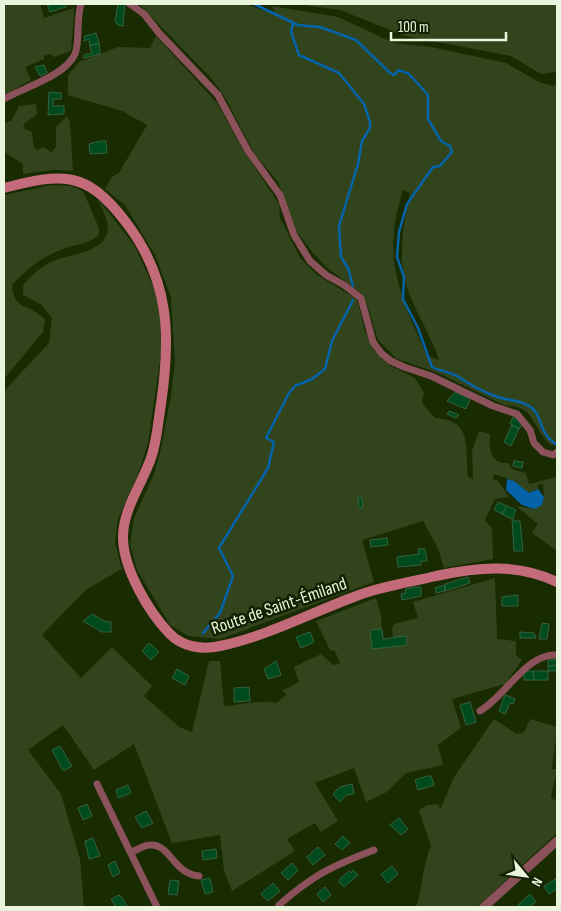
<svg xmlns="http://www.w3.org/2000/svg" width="561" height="911" viewBox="0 0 561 911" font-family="'Sofia Sans Condensed',sans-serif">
	<rect width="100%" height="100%" fill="#192b00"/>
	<path fill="#32441c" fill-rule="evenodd" d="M4,4H40L44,18L74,8V14L71,51L54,57L50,54L44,56V59L25,67L31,80L4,95Z
		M139,4H246L276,15L272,6L338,17L394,43L431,47L506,63L539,82L553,86L557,84V444L552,446C530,428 538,406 504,405L436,372L397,359L378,340L364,295L326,267L314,254L297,232L278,182L254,153L226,99L212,79ZM403,190L410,193C403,227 396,263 410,296C419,318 432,338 439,360L427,356C400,294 381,259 403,190Z
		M297,4H557V72L541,74L511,56L405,36L340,10Z
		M156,36L217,103L243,150L279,204L280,218L300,258L317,275L357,299L365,331L374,351L391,366L415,378L424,393L422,403L435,418C473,420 465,447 468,477L473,479L472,451L479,431L490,434C489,448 490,464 508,463L512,469L526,473L529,484L557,477V551L532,533L538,524L516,506L534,509L544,497L543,484L538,485V489L529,493L514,481L494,474L493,480L498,481L509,497L495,499L485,520L492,529L493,559L444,568L438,548L423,521L362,540L374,582L220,639L188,636L170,625L137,570L130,544L134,518L154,474L160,453L171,396L175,362L171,297L155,255L125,205L105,189L112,177L119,173L147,125L122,111L68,95V75L79,62L118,47L150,48Z
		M36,104L37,114L25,123L23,128L32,132L34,148L38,150L43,147L51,152L56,147V127L67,116L70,122L73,171L53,170L23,174V164L4,152V123L11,121L19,106Z
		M51,185L71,186L83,191L99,228V235C87,245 76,244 63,249C42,257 27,268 12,285C14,313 30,302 45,320L43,332L4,379V195Z
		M98,199L134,245L154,288L160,306L161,355L148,443L140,469L118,519L115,543L122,569L87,589L42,635L81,678L112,647L152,686L144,696L179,727L192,732L209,661H220L224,706C242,705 260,699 277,703L287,694L282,691L299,682L294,667L321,654L333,665L340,663L335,651L330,650L316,621L376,598L381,616L382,629L370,631L372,649L406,645V636L393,638L392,628L394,624L418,618L413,602L495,578L497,639L516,641V655L522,660L505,684L452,699L461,728L438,745L443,765L406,773L387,792L366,802L354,768L315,783L338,821L321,832L315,823L287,839L295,851L232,891L224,871L220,835L172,843L134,744L94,770L63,725L28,750L61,794L80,859L84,907H4V391L49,343L52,318L42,305L23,295V286C30,276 38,269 49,263C67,253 106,255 108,228C108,219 101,207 98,199Z
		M494,719L517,734L524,732L530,719L557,727L552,769H557L551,798L557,801V833L477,907H416C423,887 422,866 431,846L419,810L427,805L439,804L440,810L454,777Z"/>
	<path fill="#0563a9" d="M507,479L514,481L529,493L538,489L544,497L542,505L534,509L522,505L506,490Z"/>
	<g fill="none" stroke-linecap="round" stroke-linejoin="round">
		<path stroke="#0563a9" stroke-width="2.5" d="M254,4L298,25L320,27L356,40L389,72L394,75L399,70L409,74L428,95V119L441,141L450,146L452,152L440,166L433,167L407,204L399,232L397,257L404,277L403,299L418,328L432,367C440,371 450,372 457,376C469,384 481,391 495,396C507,401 521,399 532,408C544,418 537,432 557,445
			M293,23L291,32L299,55L339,73L364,104L370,122V128L362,141L358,164L339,226L341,257L348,268L353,286
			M203,633L220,613L233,576L219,548L268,468L274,442L266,438L289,393L295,386L312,379L325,369L332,341L353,300"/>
	</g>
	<path fill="#004b1d" stroke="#37613f" d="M47,4H65L66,7L50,12Z
		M118,4H125L123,26L118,25L115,21Z
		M96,33L99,43L90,46L89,39L84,41L85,36Z
		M99,43L100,54L84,58V55L92,53L90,46Z
		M44,65L47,73L40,76L35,67Z
		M49,92L61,93V99H53V106H64V114L48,115Z
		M100,141H106L107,153L90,154L89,144Z
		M455,392L470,399L466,409L447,401Z
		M449,411L459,415L456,418L447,414Z
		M517,416L523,422L519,429L510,424L513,417L516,418Z
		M512,425L519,429L511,446L504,442Z
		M514,461L523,462L522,468L513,466Z
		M362,497L363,507L359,508L358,498Z
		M498,502L507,506L502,514L494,510Z
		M507,506L516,510L513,517L514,521H520L523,551H514L512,519L502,514Z
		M387,538L388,545L371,547L370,540Z
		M418,549H425L427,561H421V565L398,567L397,557L419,554Z
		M468,577L470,583L445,591V584Z
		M445,585V591L436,593L435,588Z
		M415,587H421V596L402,600L401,594L406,593L405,589Z
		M518,595V606H502V597Z
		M92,614L104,621L111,622V632H102L83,621Z
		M542,623L549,624L547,639H539Z
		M382,629L383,639L406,636L407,645L372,649L370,630Z
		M310,632L314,642L301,648L296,637Z
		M520,632L534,633L536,638H520Z
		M149,643L159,652L151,660L142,651Z
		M555,658H557V665L548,666V660H555Z
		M276,661L281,675L268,679L264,669Z
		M557,665V671H548V666Z
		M177,669L189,676L185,685L172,678Z
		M524,671H533L534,680H524Z
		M533,671H548V680H534Z
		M249,687L250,701L234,702V688Z
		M505,695L515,699L513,704L510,703L505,714L499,711Z
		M470,702L476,722L466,725L460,705Z
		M60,746L72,766L63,771L52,750Z
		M427,776H431L434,785L418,790L415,780Z
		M352,784L354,794L346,795L340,802L333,794L340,787Z
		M128,785L131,793L118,798L116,790Z
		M87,804L92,816L83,820L78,808Z
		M146,811L153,823L142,828L135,817Z
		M399,818L408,829L401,835L390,825Z
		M343,836L350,843L342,850L335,844Z
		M93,838L100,856L89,859L85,841Z
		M318,847L325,855L313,865L307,857Z
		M216,849L217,858L203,860L202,851Z
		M115,861L120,873L113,877L108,865Z
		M292,863L298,870L288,880L281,873Z
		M392,866L398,874L388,883L381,874Z
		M353,870L358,875L344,887L339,882L340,879L349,871L351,873Z
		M210,878L213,892L205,894L201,880Z
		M557,878V889L549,894L544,886Z
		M170,880L179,881L177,895L168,894Z
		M273,883L280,891L268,901L261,894Z
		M325,887L331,895L323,902L317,894Z
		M530,894L536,902L528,907H520L518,905Z
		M119,895L123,899L127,906L116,907L111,899Z"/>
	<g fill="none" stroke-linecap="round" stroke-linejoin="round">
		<path stroke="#8b525c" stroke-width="7" d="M130,4L144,14L159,33L218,95L248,151L280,195L294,235L310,261L326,275L344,285L361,298L373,342L381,353L391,361L404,367L431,376L493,406L517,414L530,430L534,443L543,452L553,455L557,452
			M4,99C25,87 65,76 75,54C80,42 76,19 81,4
			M480,711C506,696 526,653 557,655
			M97,784L157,907
			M131,852C137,850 144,845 150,845C170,843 173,874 199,876
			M279,905C313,875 332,866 374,850"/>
		<path stroke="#8b525c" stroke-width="9" d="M484,907L557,841"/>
		<path stroke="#c46b7b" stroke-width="10" d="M4,188C62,173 86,170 125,221C170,279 171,336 161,404C158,422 157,441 151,458C142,484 123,509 123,537C123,568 148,611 169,633C182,647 202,650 220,646C265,637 315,611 359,595C384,586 411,582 436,576C478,567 518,563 557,582"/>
	</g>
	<g text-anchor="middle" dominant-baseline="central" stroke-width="5" stroke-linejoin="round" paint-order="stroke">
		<g font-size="18" fill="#e9f6dd" stroke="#122001">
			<text transform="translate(279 606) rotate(-19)">Route de Saint-Émiland</text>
		</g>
	</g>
	<rect width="561" height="911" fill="none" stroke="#e9f6dd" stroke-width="10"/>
	<g transform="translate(526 876) rotate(119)" stroke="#122001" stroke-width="4" paint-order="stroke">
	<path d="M0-4L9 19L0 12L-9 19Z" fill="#e9f6dd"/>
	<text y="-8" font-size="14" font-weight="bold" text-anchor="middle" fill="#e9f6dd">N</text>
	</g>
	<path d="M391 32v8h115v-8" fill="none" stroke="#e9f6dd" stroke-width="2.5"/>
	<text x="398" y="32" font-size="15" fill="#e9f6dd" stroke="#122001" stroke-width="4" paint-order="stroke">100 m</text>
</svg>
